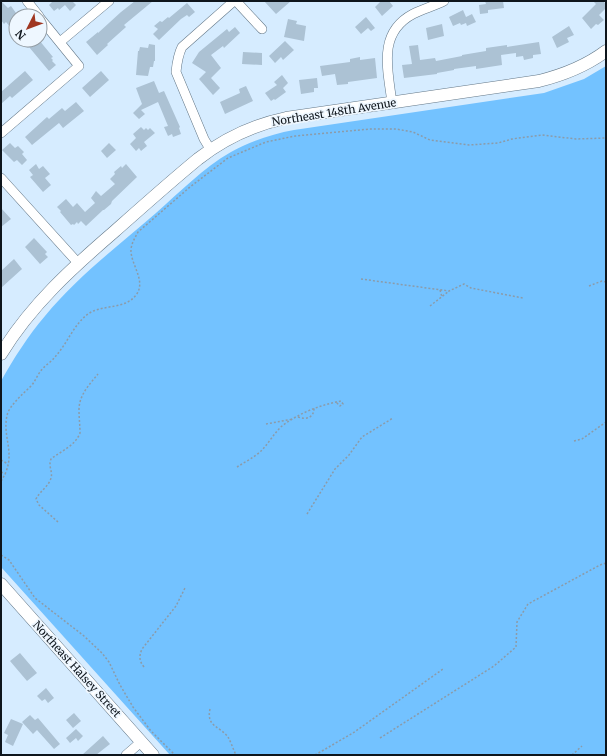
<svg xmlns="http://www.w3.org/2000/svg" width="607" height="756" viewBox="0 0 607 756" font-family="Merriweather,serif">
	<rect width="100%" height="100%" fill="#d6ecff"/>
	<path fill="#73c2ff" d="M606,66V755H170L1,567V381C14,358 28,336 45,316C77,277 118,246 156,213C180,192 203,168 231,152C251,141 272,134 294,130L544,93L584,79Z"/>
	<path fill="#acc2d4" d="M1,1L8,8L11,6L16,13V34L6,22L4,24L1,20Z
		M53,1H72L76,5L70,11L65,5L59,10L58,8L54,11L49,5Z
		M135,1H153L124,25L126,27L107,44L108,45L97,55L86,42L98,32V33L121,12Z
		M264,1H291L276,14Z
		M381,1H389L393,6L382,16L375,7Z
		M485,1H503L504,8L488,10V13L480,14L479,5L486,4Z
		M593,1H603L606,4V8L599,15L604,20L598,25L596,24L591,29L582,18L596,4Z
		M187,3L195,12L189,17L187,15L181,19L159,40L153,34L158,29L154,26L160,21L162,22L168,17L169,18Z
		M463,10L466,17L472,14L476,22L467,26L466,23L461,25L460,23L453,26L449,17Z
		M366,17L375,28L371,31L368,28L361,34L355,27Z
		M288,19L297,21L296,24L306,26L304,41L284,37Z
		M442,24L444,36L428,40L426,28Z
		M569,26L574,35L567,38L569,42L557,48L552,37Z
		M235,27L240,33L224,48L223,46L211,55L221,68L211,78L220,88L213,95L199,79L206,72L192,63L199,52L227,29L229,32Z
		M21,40H39L53,57L51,58L53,60L52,61L56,65L49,71L29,47L28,48Z
		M285,41L294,50L283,60L281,57L275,63L269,56Z
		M539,42L541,54L533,55V58L524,60L523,56L516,57V53L501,55L502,65L476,69V66L454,69V70L437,73V74L404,78L402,65L412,64L409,46L418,45L420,60L435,58L436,61L462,56V55L486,51V48L507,45V47Z
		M149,44L155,45V61H154L153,67H150L148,76L136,75L138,51H139L140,47L148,48Z
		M243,52L262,53V65L242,64Z
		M360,57V60L375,58L377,78L348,82V84L337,85L335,74L322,76L320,66L350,62V59Z
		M25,71L33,80L12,98L10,96L1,104V92Z
		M101,71L109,80L90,97L82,88Z
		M282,75L288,83L283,88L286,92L275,100L274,99L271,101L265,93L277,85L274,82Z
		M317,78L318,88H314V92L301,94L299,80Z
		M154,81L159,93L164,91L180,127L179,128L181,134L173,137L172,134L168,136L164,127L168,126L158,102L141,110L145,114L139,119L133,113L142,104L136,88Z
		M246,86L253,101L225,114L220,102L240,93L239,89Z
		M76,102L84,111L63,128L59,123L32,145L25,137L47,117L49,119L62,108L65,111Z
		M141,127L144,130L146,128L148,130L150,128L155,133L144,142L147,146L141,151L139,148L136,151L130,144L136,138L133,134Z
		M10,143L15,148L18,146L24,152L22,154L27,160L22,165L17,160L14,162L2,150Z
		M109,143L116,150L107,158L101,151Z
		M36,164L39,169L43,166L50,174L45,178L51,185L43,192L30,177L33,175L29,170Z
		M126,164L137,177L112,201L111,204L104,210H103L86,226L81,221L78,224L77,222L74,225L73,224L71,225L60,212L61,211L57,207L66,199L73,207L77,203L85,212L95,203L91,198L96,191L101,196L115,184L110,179L115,174L114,172L121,166L122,168Z
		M1,208L11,219L1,227Z
		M34,238L47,252L45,254L48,257L40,264L25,247Z
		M14,259L22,269L1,288V271Z
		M20,653L37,673L27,681L10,661Z
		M46,688L54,698L48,703L45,699L42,701L37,696Z
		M74,713L81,721L73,728L66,720Z
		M30,715L35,720L38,718L60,744L54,749L37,730L33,734L22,722Z
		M11,719L23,724L13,746L5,742L8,735L4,733Z
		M76,729L83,736L78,741L76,738L70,743L66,738Z
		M103,736L110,744L96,755H82Z"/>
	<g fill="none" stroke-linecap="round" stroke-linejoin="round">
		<defs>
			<path id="street" d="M27,1L39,16
				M236,1L262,29
				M60,42L109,1
				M392,103C388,70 377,33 413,14C423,9 434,6 444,1
				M1,133L79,66L40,18
				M210,149L204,139L176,72C177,62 178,55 182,47L234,1
				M1,178L78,263
				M126,755L141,742"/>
			<path id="secondary" d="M1,354C31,305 72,268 115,231C142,207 170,182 198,159C225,138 253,125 286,118L539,81C563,75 586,66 606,51
				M1,584L153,755"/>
		</defs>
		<use href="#street" stroke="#637787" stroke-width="10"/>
		<use href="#secondary" stroke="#637787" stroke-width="13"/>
		<path stroke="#8b9ba9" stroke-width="1.5" stroke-dasharray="2 2" stroke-linecap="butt" d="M361,279L449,291L464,284L471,288L523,298
			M589,286L602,281L606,282
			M440,290L442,297
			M430,306L449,291
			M298,417C306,420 314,418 314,408
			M266,424L293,419
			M574,441L582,439L606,422
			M1,460L8,464
			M237,467C245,462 255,457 262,450C269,443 274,433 282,426C299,413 320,405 341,401L343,404L340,406L336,402
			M1,472L6,474
			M1,481C19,454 0,437 8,412C14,401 23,394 32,385C35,381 37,376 40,372C44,366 51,362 55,357C67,344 74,324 88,314C102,304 125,310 136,295C147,281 130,264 131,249C132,242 135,238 138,232L190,187L228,158L266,142L295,136L370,129H396L413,132L430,140L469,145L498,143L512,139L542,135L576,139L606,138
			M307,514L335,469L349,455L362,437L393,418
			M58,522L39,505L36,499C40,491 49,486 51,478C53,472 48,466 51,459C61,451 75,446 80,433C80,425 79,418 79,410C79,395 89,385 98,374
			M1,555L9,560L35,598L84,636L102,653L109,662L120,685L133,707L151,731L175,755
			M144,667C139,661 139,656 142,649L176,606L185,588
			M210,709C206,727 220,726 228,737C231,742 233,749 236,755
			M380,738L494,666L516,647L517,622L528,604L600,565L606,563
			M315,755L353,733L443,669
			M572,755L582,746"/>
		<use href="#street" stroke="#fff" stroke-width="9"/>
		<use href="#secondary" stroke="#fff" stroke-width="12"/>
	</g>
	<g text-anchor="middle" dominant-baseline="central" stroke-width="3.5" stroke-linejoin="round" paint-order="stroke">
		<g font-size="11" fill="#0e151c" stroke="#eef7ff">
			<text transform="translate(334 112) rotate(-9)">Northeast 148th Avenue</text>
			<text transform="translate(77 669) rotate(48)">Northeast Halsey Street</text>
		</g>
	</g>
	<rect width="607" height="756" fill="none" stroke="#0e151c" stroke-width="4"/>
	<g transform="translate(28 28) rotate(228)"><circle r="19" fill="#eef7ff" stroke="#949da4"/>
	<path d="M0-3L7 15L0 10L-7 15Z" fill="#a03721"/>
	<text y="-6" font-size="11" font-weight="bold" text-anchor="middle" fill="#0e151c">N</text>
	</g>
</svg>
